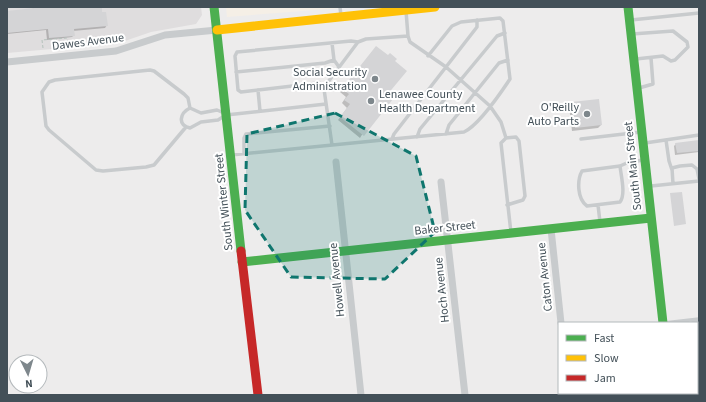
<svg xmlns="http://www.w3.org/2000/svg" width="706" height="402" viewBox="0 0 706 402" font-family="'Source Sans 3',sans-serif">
	<rect width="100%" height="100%" fill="#edecec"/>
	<path fill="#f5efe6" d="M226,7H354L227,17Z"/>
	<path fill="#dfddde" d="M7,7H201L202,15L196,24L151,32L119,43L7,53Z"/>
	<path fill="#0003" d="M32,7H101V13L107,25L105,28L73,31L74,35L72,37L47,40L46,30L7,34V12L33,9Z
		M374,50L394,61L386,95L360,138L338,120L347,108L342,103L346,97L340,92Z
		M572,103L601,125L598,128L572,131L569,106Z
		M699,141V152L675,155L674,146L676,144Z
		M697,326H699V337L697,338Z
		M699,353V374H698L697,354Z
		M617,393H626V395H617Z"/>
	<path fill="#d4d4d6" d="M34,7H102V12H106L108,26L74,29L75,36L49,38L48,29L7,33V11L34,8Z
		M376,46L388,55L390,53L397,59L395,61L407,71L387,95L393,99L364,136L340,117L350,104L344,100L349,94L342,89Z
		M599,99L602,125L575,128L571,102Z
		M699,140V151L677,153L675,143Z
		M682,192L686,224L674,226L670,193Z"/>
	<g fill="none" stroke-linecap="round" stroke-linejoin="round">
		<path stroke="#b5c2bc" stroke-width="1" stroke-dasharray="3 2" stroke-linecap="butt" d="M43,48L42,40L67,38L68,44L65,46"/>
		<path stroke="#c8cbcd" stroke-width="3.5" d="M340,7L341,16
			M406,11L408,36L410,42L446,67L490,106L501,122L506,138L501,143L511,233
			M631,20L699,13
			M632,34L673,31L687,42L688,47L675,60L671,61L663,56L636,59
			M332,43L334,60L339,67
			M236,72L325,63L334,60
			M326,85L318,83L241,92L238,90L235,56L237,52L351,41L358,42
			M639,88L653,84L651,58
			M258,90L260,111
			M224,113L217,110L201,113L190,108C180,113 177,125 190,128L201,122L218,120L226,115L326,104
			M186,127L154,165L146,167L103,171L96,170L49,130L46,126L42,92L49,82L55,80L150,70L154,71L184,94L188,98L190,108
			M446,134L449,125L499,63L508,60
			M417,137L420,129L497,36L505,33
			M506,138L516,137L519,141L525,196L523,200L507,205
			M392,139L394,134L477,27V20
			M581,139L641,132
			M666,140L669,161L672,170
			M645,143L699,135
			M332,145L324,89L328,82L358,42L366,39L408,36
			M244,154V138L246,134L330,126
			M231,155L464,132C479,125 500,94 510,79L503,21L500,18L461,22L452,26L428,56
			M620,166C621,176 626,194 620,202L587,206C577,199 577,180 582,171L620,166L629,162L644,160
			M673,184L672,168L680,166L692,165L697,169L699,179
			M651,186L699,181
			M598,205L600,222
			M664,323L699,319
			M693,323L699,322
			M697,342L699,341"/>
		<path stroke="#c8cbcd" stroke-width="7" d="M7,62L116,51L165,35L217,30
			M336,162L361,395
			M441,182L465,395
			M551,229L561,323
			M568,393L569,395"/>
		<path stroke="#4caf50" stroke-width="9" d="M214,7L241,251
			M628,7L663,323
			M242,262L651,218"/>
		<path stroke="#ffc107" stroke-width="9" d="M217,30L435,7
			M671,393V395"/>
		<path stroke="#c62828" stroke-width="9" d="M241,251L258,395"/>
	</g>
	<path fill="#0f766e" fill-opacity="0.2" stroke="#0f766e" stroke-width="3" stroke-dasharray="8 5" stroke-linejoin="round" d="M335,113L416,156L435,232L385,279L291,277L245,210L247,134Z"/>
	<g fill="#7e878c" stroke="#fff" stroke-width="1.5">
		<circle cx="375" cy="79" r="4"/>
		<circle cx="371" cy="101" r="4"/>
		<circle cx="587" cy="114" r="4"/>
	</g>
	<g text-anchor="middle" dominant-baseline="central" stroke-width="4" stroke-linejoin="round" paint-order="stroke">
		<g font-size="12" fill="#435058" stroke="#fff">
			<text transform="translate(88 42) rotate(-7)">Dawes Avenue</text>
			<text transform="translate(633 166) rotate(-96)">South Main Street</text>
			<text transform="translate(224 202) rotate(-96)">South Winter Street</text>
			<text transform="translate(445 228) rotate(-6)">Baker Street</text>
			<text transform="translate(545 277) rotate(-96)">Caton Avenue</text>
			<text transform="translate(337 280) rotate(-96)">Howell Avenue</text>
			<text transform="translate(442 290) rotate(-96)">Hoch Avenue</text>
		</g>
		<g font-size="12" fill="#435058" stroke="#fff" text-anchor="end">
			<text x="367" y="72">Social Security<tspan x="367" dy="14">Administration</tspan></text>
			<text x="379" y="94" text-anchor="start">Lenawee County<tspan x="379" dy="14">Health Department</tspan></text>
			<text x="579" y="107">O'Reilly<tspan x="579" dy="14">Auto Parts</tspan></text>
		</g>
	</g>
	<rect width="706" height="402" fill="none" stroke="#435058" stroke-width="16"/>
	<rect x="558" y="322" width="140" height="72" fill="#ffffff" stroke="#b4b9bc"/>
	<rect x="566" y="335" width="20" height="6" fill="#4caf50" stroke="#b4b9bc"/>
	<text x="594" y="342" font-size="12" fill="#435058">Fast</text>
	<rect x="566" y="355" width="20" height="6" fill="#ffc107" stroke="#b4b9bc"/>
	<text x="594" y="362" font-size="12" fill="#435058">Slow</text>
	<rect x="566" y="375" width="20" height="6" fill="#c62828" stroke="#b4b9bc"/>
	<text x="594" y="382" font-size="12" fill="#435058">Jam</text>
	<g transform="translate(28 374) rotate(175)"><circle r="19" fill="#ffffff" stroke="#b4b9bc"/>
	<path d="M0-3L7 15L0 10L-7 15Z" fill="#7e878c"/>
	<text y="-6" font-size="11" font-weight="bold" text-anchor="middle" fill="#435058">N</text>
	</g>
</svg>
